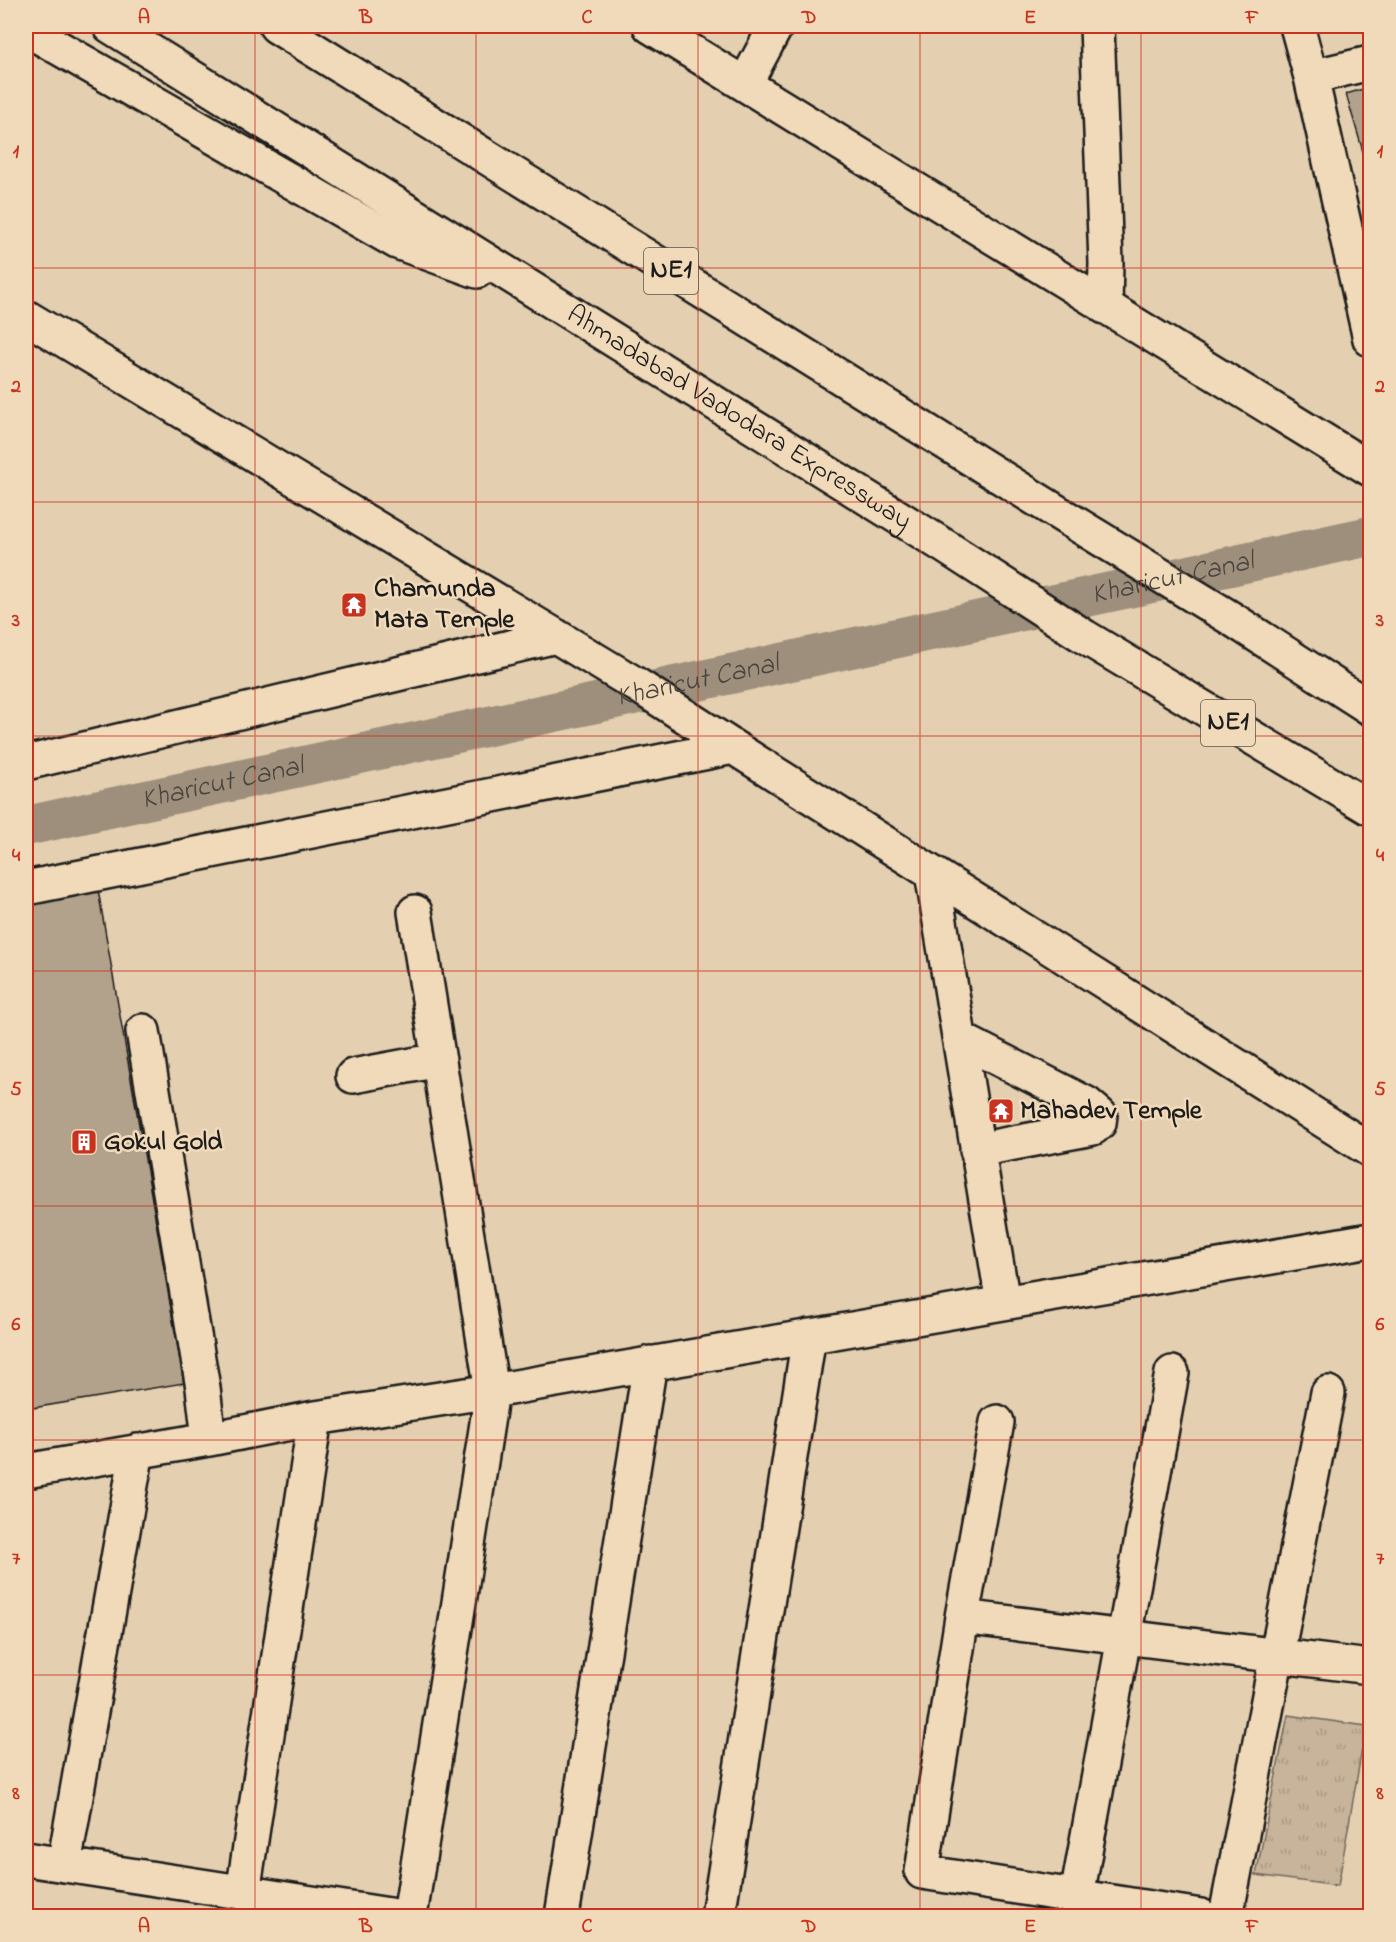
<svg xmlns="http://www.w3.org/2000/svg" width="1396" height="1942" viewBox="0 0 1396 1942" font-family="'Indie Flower',sans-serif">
	<defs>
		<pattern id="park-tufts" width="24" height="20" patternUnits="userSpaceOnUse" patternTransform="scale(1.5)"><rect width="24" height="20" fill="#c7b49a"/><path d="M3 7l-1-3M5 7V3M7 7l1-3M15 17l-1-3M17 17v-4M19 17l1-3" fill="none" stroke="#aa9a84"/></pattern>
	</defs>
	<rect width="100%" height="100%" fill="#e4cfb0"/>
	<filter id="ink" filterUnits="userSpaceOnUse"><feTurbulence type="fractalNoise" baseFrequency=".0167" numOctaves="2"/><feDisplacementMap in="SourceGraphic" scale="12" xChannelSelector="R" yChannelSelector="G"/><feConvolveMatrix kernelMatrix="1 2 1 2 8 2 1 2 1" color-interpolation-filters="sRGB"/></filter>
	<g filter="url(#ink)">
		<path fill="url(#park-tufts)" stroke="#72685b" stroke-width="1.5" d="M1288,1715L1366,1726L1338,1886L1256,1875Z"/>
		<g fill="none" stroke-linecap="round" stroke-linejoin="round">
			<path stroke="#9d8f7b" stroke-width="40" id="s1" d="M26,826L1370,536"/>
		</g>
		<path fill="#b2a28b" stroke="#1c1c1c" stroke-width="1.5" d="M1370,87V154L1364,155L1346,94Z
			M97,884L184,1383L26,1409V900Z"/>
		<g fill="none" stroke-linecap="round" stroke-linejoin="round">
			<defs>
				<path id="minor" d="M650,26L1370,469
					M1097,26L1106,263L1105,307
					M1297,26L1311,77L1370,339
					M1311,77L1370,63
					M745,84L776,26
					M26,317L637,685L733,747L1370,1150
					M26,763L556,636
					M932,873L1003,1303
					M26,888L733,747
					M143,1031L203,1388L209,1439
					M960,1039L1087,1104L1100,1115L1099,1123L1093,1128L977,1150
					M353,1076L439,1060
					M997,1422L962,1617L922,1872L1201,1916
					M26,1471L209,1439L315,1418L492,1391L1370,1240
					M962,1617L1370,1667
					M26,1859L396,1916
					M64,1865L137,1451
					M243,1893L315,1418
					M1077,1896L1172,1373
					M410,1916L492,1391L415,912
					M562,1916L650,1363
					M718,1916L809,1336
					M1226,1916L1328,1393"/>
				<g id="highway">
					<path id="s2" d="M110,26L946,547L1085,637L1370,808"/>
					<path d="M276,26L1065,517L1232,619L1370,708"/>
					<path d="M26,29L397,242L477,271"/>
				</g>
			</defs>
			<use href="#minor" stroke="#1c1c1c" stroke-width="38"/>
			<use href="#highway" stroke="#1c1c1c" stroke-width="38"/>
			<use href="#minor" stroke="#f1dab9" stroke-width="33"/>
			<use href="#highway" stroke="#f1dab9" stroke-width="33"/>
		</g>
	</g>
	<path fill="none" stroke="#c8321e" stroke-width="1.5" stroke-opacity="0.55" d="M255,26V1916M476,26V1916M698,26V1916M920,26V1916M1141,26V1916M26,268H1370M26,502H1370M26,736H1370M26,971H1370M26,1206H1370M26,1440H1370M26,1675H1370"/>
	<defs>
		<symbol id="temple-square" viewBox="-11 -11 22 22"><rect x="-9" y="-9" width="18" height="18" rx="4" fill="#c8321e" stroke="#f1dab9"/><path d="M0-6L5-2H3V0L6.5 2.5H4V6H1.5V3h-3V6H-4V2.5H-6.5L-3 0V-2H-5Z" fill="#fff"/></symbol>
		<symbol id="building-square" viewBox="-11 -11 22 22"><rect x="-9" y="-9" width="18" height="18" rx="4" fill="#c8321e" stroke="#f1dab9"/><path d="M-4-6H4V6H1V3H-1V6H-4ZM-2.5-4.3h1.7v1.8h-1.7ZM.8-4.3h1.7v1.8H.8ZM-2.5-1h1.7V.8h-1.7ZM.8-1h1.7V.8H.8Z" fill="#fff"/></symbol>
	</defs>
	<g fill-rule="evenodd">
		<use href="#temple-square" x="339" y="590" width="30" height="30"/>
		<use href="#temple-square" x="986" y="1096" width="30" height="30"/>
		<use href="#building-square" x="69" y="1127" width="30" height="30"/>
	</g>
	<g text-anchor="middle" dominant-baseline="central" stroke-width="5" stroke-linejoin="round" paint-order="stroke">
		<g fill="#f1dab9" stroke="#5c554b" stroke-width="1.5">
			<rect x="644" y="248" width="54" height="46" rx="4.5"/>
			<rect x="1201" y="700" width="54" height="46" rx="4.5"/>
		</g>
		<g font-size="26" font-weight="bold" fill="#1c1c1c">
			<text x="671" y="271">NE1</text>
			<text x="1228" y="723">NE1</text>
		</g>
		<g font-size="27" fill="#1c1c1c" stroke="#f1dab9">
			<text stroke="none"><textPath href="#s2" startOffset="741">Ahmadabad Vadodara Expressway</textPath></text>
		</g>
		<g font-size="27" font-weight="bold" fill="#1c1c1c" stroke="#f1dab9" text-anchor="start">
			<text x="374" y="589">Chamunda<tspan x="374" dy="31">Mata Temple</tspan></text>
			<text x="1020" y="1111">Mahadev Temple</text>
			<text x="104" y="1142">Gokul Gold</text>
		</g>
		<g font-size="28" font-style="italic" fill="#49443d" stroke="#f1dab9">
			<text stroke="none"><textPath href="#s1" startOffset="1173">Kharicut Canal</textPath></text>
			<text stroke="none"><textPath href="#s1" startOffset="687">Kharicut Canal</textPath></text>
			<text stroke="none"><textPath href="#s1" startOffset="201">Kharicut Canal</textPath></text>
		</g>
	</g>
	<rect width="1396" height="1942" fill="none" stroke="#f1dab9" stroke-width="66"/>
	<rect x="33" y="33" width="1330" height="1876" fill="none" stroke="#c8321e" stroke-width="2"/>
	<g font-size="20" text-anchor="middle" font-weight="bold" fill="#c8321e">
		<text x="144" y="23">A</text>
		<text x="366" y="23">B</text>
		<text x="587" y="23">C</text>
		<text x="809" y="23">D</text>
		<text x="1030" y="23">E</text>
		<text x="1252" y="23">F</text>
		<text x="16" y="157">1</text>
		<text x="1380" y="157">1</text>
		<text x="16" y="392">2</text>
		<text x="1380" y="392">2</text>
		<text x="16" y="626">3</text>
		<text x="1380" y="626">3</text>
		<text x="16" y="861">4</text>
		<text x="1380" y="861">4</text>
		<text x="16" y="1095">5</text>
		<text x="1380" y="1095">5</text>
		<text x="16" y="1330">6</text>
		<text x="1380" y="1330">6</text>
		<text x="16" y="1564">7</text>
		<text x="1380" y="1564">7</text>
		<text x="16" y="1799">8</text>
		<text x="1380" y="1799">8</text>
		<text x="144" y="1932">A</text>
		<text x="366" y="1932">B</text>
		<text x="587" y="1932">C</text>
		<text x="809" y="1932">D</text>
		<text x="1030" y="1932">E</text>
		<text x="1252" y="1932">F</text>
	</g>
</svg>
